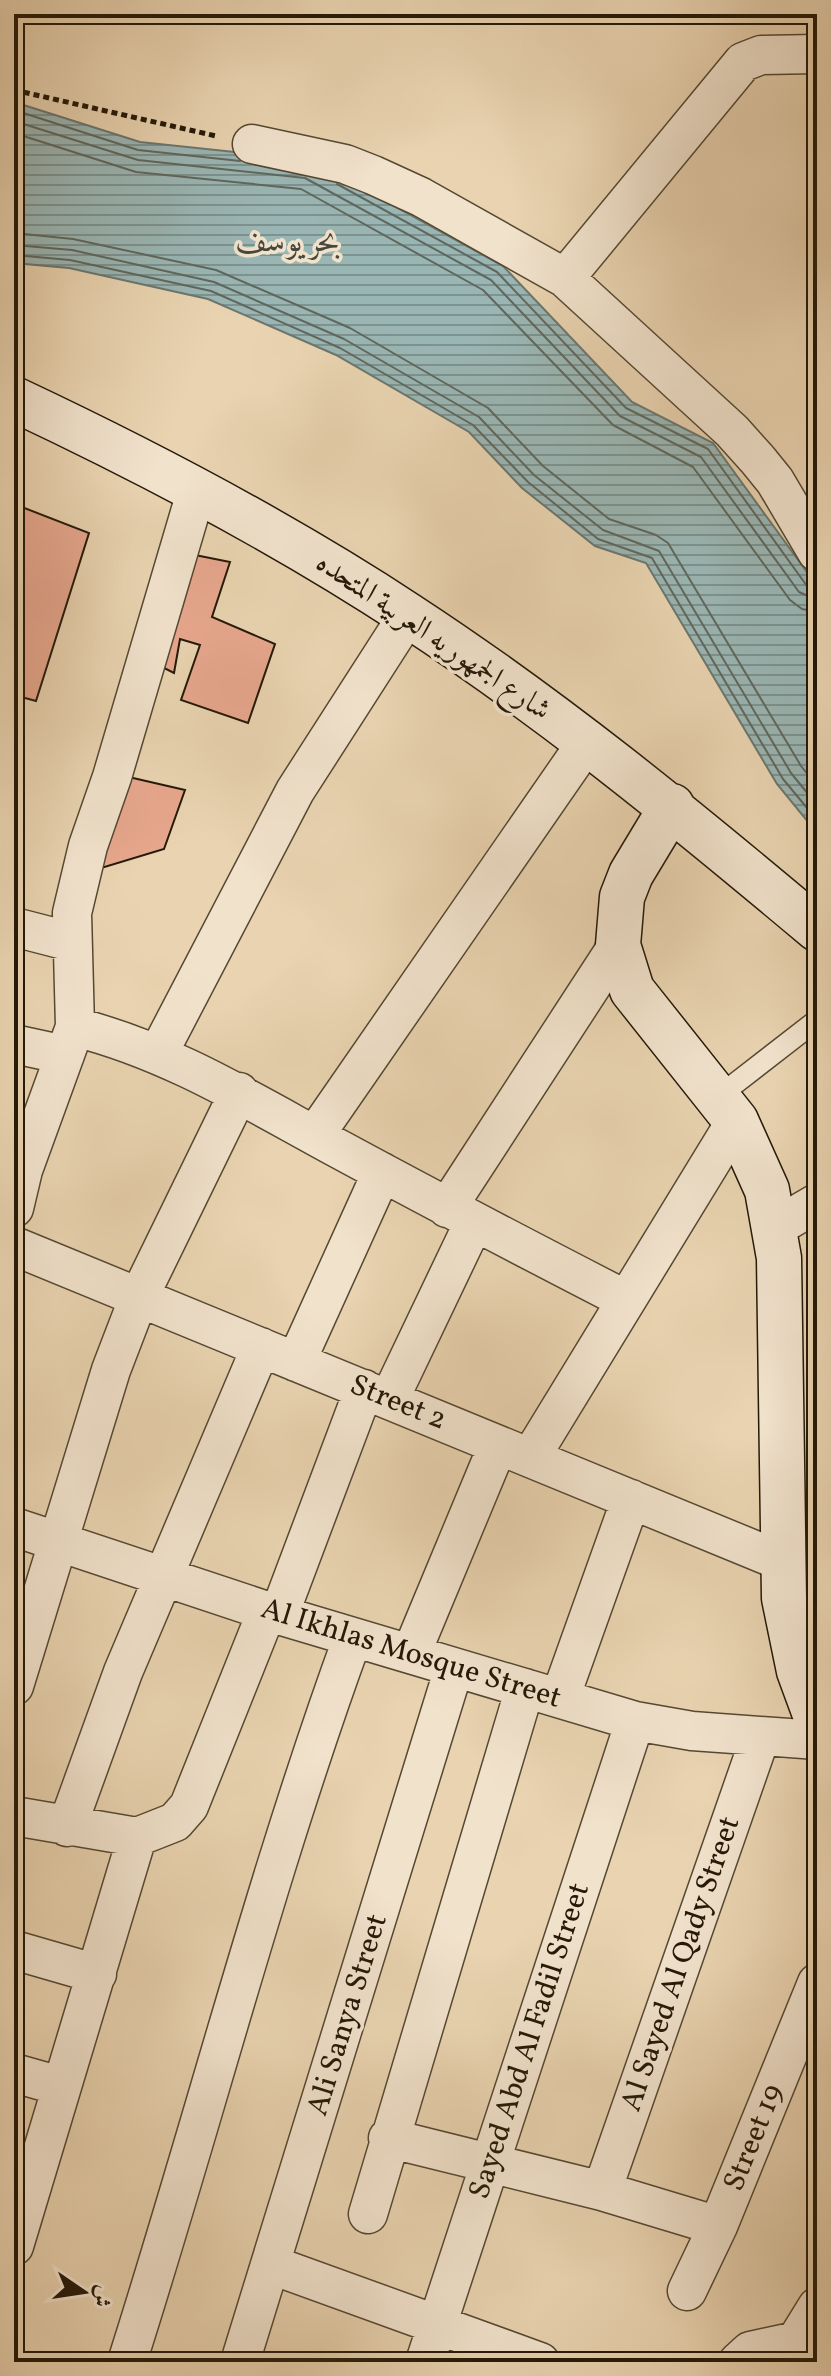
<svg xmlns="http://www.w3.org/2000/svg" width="831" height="2376" viewBox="0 0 831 2376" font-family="Vollkorn,Amiri,serif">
	<defs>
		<pattern id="water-rules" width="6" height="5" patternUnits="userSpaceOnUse" patternTransform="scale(2)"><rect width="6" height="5" fill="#9ab6b4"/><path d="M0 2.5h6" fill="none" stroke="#7d9390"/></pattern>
	</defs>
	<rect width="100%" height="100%" fill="#e9d3b0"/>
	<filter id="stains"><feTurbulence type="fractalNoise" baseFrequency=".0025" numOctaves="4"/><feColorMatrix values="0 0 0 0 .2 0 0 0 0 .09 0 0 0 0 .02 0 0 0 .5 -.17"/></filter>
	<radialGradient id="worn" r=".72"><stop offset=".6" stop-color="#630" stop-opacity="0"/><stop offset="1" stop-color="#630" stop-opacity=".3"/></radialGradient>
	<path fill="url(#water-rules)" stroke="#6b776f" stroke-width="2" d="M14,102L140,142L311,160L503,266L632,402L713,443L817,586V833L777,784L646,563L595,546L522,488L469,432L336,355L208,299L69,268L14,263Z"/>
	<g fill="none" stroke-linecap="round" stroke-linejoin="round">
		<path stroke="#5f685e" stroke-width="2" d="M14,110L138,150L240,161
			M14,121L138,160L305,178L491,280L620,416L701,457L799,592L817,600
			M14,133L136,172L301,189L483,290L613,425L693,467L790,600L802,609L817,612
			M337,184L497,272L626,408L708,449L807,586L817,590
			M14,233L73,239L216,270L350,328L488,408L543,466L609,519L656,535L668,543L801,766L817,786
			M14,245L72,250L214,282L344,339L479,417L534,475L603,530L659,551L791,773L817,805
			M14,255L70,260L211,291L340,348L473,425L528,482L598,539L652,558L783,779L817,820"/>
	</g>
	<path fill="#e7a78e" stroke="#241908" stroke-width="2" d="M14,504L89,533L36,701L14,695Z
		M195,555L230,562L212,617L275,644L248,723L181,700L200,645L180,639L174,673L160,666Z
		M120,775L185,790L164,849L88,872Z"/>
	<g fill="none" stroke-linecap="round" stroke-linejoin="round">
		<defs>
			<path id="lane" d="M719,1096L817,1020"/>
			<path id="street" d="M252,144L345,164L373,175L421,197L565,278L732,431L758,460L775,481L817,552
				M565,278L743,62L761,55L817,54
				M14,927L72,942
				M75,1027C171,1051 252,1102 339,1149C433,1200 529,1250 624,1299
				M14,1044L65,1055
				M159,1052L295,791L408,615
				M315,1135L587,742
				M14,1208L23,1170L75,1027L72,913L88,846L112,777L197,489
				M447,1208L618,945
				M776,1227L817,1203
				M14,1246L781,1561
				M296,1362L382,1172
				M389,1400L474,1222
				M530,1458L736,1121
				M14,1527L279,1615L635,1721L692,1731L817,1740
				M279,1615L364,1389
				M411,1654L498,1445
				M14,1686L111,1370L139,1297L239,1092
				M560,1698L631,1499
				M14,1816L137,1837L175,1822L189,1806L267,1611
				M67,1827L123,1672L261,1347
				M14,1950L97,1974
				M14,2073L60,2086
				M388,2138L602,2191L718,2226
				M602,2191L760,1738
				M368,2214L525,1688
				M14,2246L137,1837
				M272,2265L540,2362
				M687,2291L718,2226L817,1983
				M127,2362C204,2121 266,1875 353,1637
				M240,2362L454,1668
				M425,2362L635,1721
				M738,2362L750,2351L796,2341L817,2307"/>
			<path id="secondary" d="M14,399C150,463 282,532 408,615C552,709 685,818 817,929
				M672,806L631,874L622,897L618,945L632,990L736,1121L767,1190L779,1258L784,1598L799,1671L817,1720"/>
		</defs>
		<use href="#lane" stroke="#554832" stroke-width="23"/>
		<use href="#street" stroke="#554832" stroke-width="41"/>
		<use href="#secondary" stroke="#241908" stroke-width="47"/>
		<path stroke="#241908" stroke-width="5" stroke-dasharray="6 4" stroke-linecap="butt" d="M14,90L216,136"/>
		<use href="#lane" stroke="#f1e2cc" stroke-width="20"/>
		<use href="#street" stroke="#f1e2cc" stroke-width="38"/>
		<use href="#secondary" stroke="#f1e2cc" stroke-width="44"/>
	</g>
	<g text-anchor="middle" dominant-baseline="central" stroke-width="7" stroke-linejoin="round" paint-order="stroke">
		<g font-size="30" fill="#241908" stroke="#f1e2cc">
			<text transform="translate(433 637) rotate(34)">شارع الجمهوريه العربية المتحده</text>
			<text transform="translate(398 1403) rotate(22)">Street 2</text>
			<text transform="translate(411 1654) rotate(17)">Al Ikhlas Mosque Street</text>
			<text transform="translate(681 1964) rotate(-71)">Al Sayed Al Qady Street</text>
			<text transform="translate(348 2015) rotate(-73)">Ali Sanya Street</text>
			<text transform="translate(530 2041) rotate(-72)">Sayed Abd Al Fadil Street</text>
			<text transform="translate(754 2138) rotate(-68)">Street 19</text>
		</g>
		<g font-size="32" font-style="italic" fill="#47483c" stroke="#f1e2cc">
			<text x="288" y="243">بحر يوسف</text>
		</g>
	</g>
	<rect width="831" height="2376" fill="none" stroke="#e9d3b0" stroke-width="48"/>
	<rect x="16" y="16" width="799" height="2344" fill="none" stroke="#241908" stroke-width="4"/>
	<rect x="24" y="24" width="783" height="2328" fill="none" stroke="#241908" stroke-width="2"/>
	<g transform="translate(84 2292) rotate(103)" stroke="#f1e2cc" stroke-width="6" paint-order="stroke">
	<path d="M0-6L14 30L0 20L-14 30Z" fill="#241908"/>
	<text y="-12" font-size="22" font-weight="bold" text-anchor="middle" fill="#241908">ش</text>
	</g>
	<rect width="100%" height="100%" filter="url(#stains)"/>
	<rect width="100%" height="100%" fill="url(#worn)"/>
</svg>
